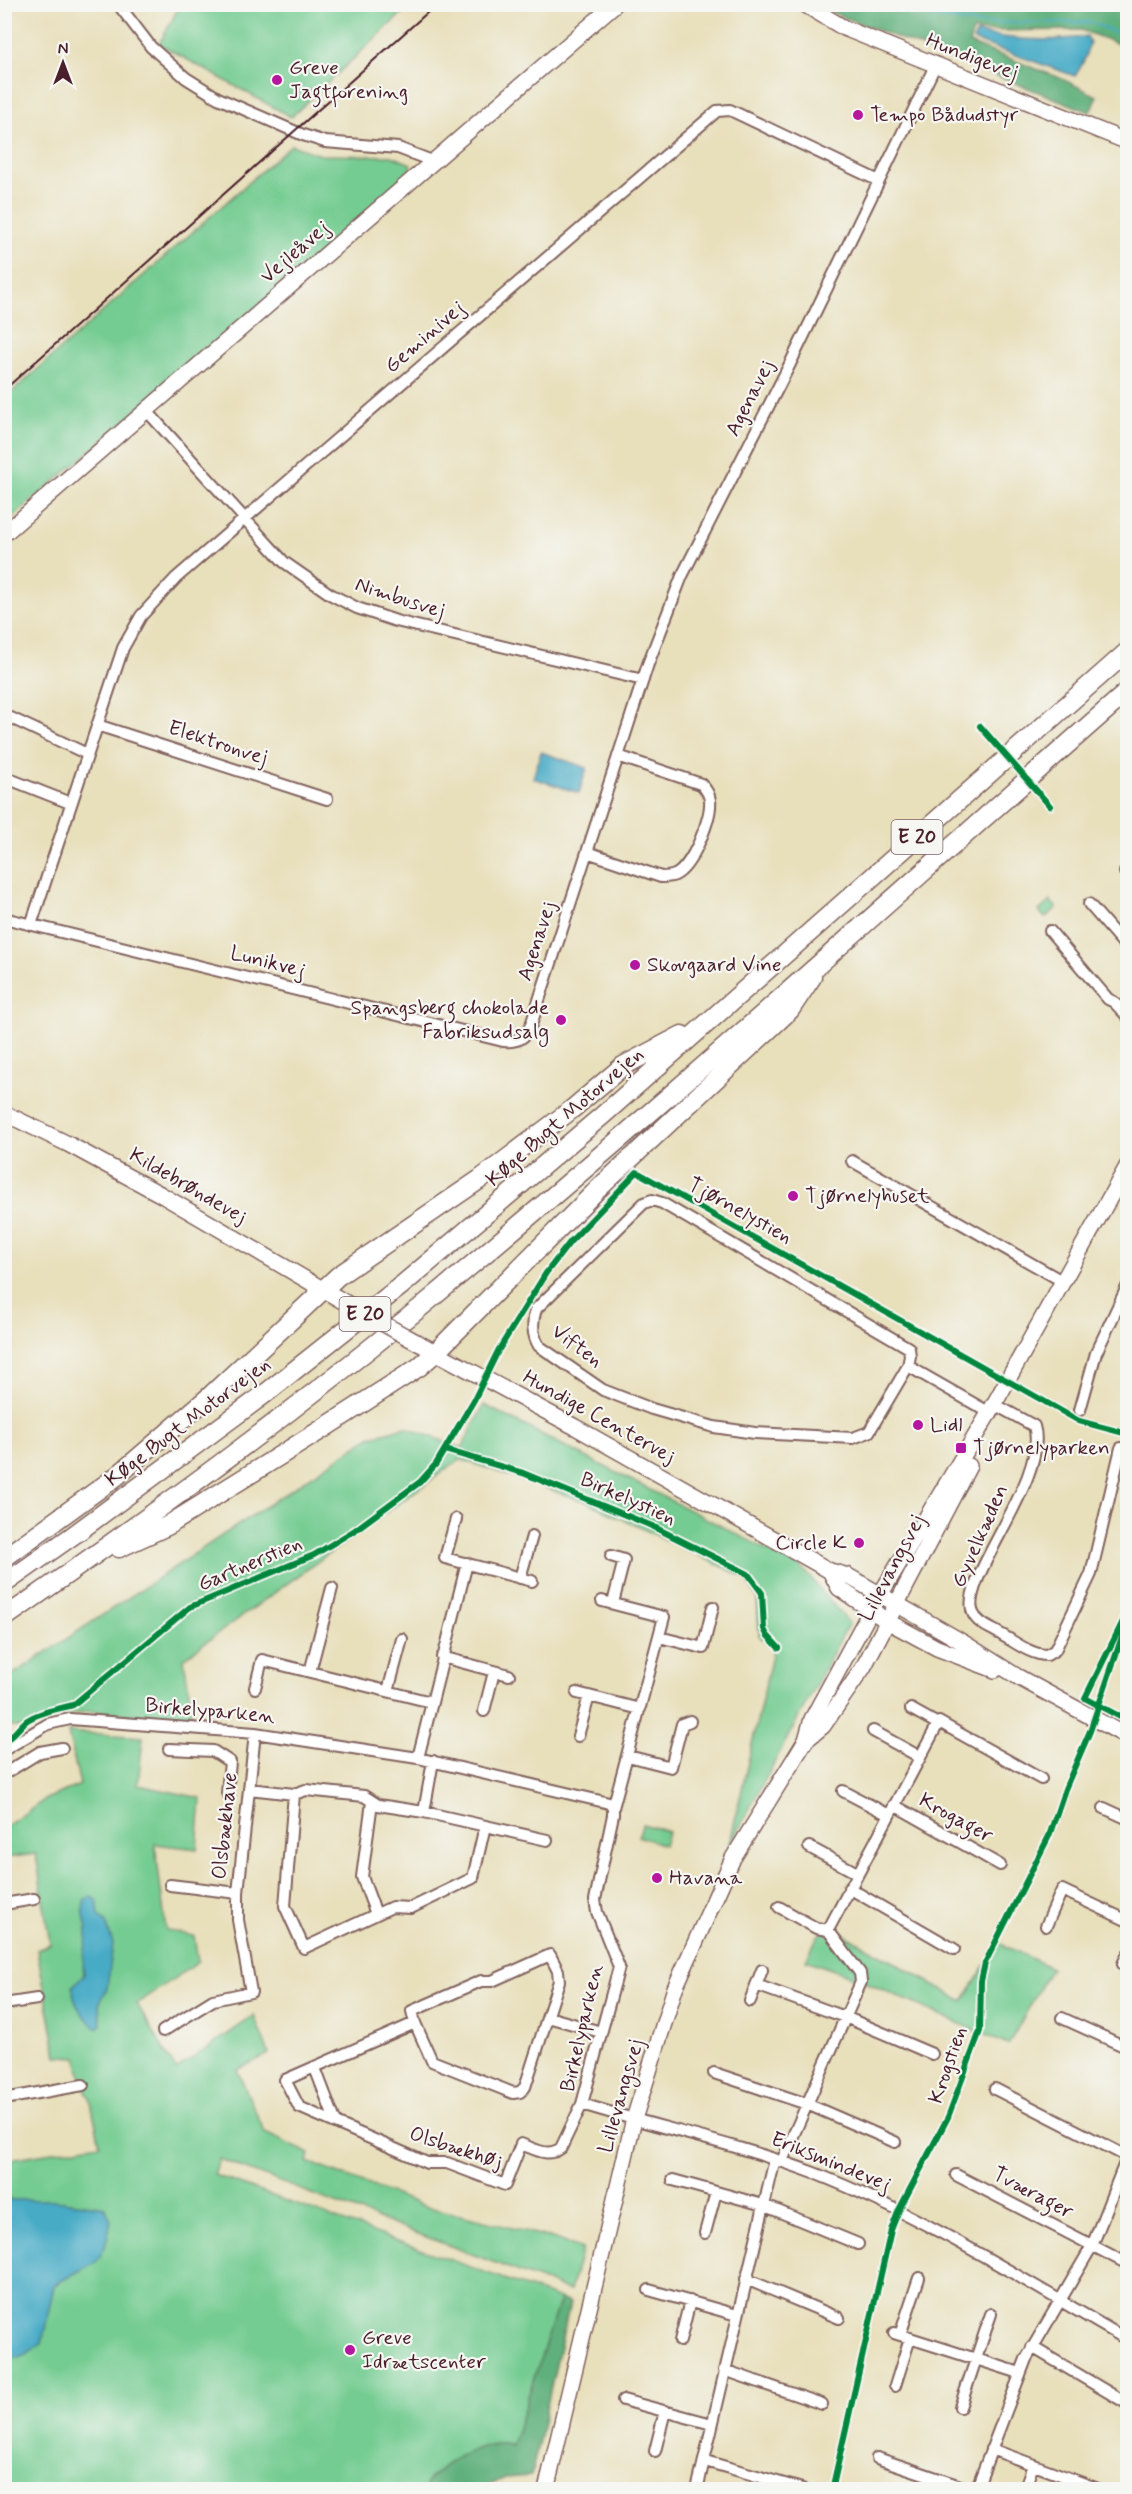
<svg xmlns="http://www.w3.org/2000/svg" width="1132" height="2494" viewBox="0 0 1132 2494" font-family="Mynerve,sans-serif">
	<rect width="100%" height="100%" fill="#f6f6f2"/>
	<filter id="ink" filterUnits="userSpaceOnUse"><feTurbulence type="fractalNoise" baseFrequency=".0167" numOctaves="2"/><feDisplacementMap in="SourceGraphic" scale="12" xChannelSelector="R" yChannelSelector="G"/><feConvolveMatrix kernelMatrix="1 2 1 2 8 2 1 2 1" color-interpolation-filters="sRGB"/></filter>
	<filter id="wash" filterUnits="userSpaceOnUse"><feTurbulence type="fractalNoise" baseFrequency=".008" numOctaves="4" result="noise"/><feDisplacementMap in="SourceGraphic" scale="24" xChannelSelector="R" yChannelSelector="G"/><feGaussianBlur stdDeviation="1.35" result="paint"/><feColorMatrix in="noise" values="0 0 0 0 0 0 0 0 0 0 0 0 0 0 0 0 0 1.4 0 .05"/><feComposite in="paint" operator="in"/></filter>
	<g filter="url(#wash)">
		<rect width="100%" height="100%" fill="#e8dfbb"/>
		<path fill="#74cc92" stroke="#5f765e" stroke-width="1.5" d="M180,5V4L411,5L291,117L159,44Z
			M291,145L321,155L392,156L411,164V175L5,524L4,399Z
			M1050,901L1057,908L1045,918L1039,911Z
			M484,1405L801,1567L849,1623L729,1847L773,1651L759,1635L757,1598L746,1578L589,1503L460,1459L184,1658L193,1721L92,1711L53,1717L29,1728L5,1726V1680L370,1437L405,1427L462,1448Z
			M68,1732L143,1737L138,1785L201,1798L197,1849L155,1844L166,1930L194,1936L198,1962L137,2004L176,2070L254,2016L269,2054L237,2070L265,2133L310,2154L308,2162L424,2206L556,2239L582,2249L570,2291L219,2159L214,2175L560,2299L512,2446C508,2445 503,2443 498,2444C477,2445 430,2468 424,2489H5V2160L100,2144L90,2098L83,2085L77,2057L57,2056L37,1950L50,1944L36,1854L5,1858L4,1828L46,1799L80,1785Z
			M643,1824L668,1832L664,1845L638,1836Z
			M836,1930L963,2001L999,1943L1051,1968L1008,2045L854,1977L806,1960L819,1934Z"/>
		<path fill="#5fb07c" stroke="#546854" stroke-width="1.5" d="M817,5H1127V47L1081,30L973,31L969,43L1060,78L1097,96L1090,112L828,11Z
			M560,2299L570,2303L531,2476L505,2478L482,2489H424C430,2468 477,2445 498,2444C503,2443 508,2445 512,2446Z"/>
		<path fill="#46abc6" stroke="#486578" stroke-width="1.5" d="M977,33C1014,40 1050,43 1087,36L1090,43L1083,63L1075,76L973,40Z
			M541,752L587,768L579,793L533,778Z
			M91,1897L97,1900L99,1916L106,1923L113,1944L107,1988L99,2005L101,2025L97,2028C83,2016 72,2005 73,1986L84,1974C81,1961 86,1950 87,1936C88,1923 80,1912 85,1899Z
			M8,2200H55L105,2207L111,2221L105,2247L97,2261L54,2285L42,2343L26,2354L5,2362L4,2207Z"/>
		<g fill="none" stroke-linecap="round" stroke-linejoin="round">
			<path stroke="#46abc6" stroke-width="2" d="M900,4L916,14L974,23L1089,22L1128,37"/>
		</g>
	</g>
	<g filter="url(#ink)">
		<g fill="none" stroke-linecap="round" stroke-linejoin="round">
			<defs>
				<path id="street" d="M118,4L151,47L186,78L218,98L303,135L325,142L398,148L432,161
					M146,410L284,562L330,594L357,608L396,621L643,680
					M11,718L87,754
					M97,725L327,799
					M4,777L70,803
					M587,852L661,877C665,877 670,877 675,875C692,867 712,818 710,800C709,793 706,789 701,784L618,756
					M1125,872L1128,875
					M1089,904L1128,949
					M4,918L503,1041C518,1042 525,1039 531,1025L648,664L682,576L789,366L935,66
					M31,925L123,648L141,616L176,578L717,111L730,110L879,181
					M1050,931L1108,999L1114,1002L1128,1017
					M852,1161L1062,1281
					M1116,1184L1128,1190
					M652,1200L662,1203L909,1348L910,1356L908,1366L869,1432L853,1438L755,1433L714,1427L652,1409L603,1390L539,1346C532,1335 532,1321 536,1309L644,1203Z
					M908,1366L992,1414
					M994,1404L1034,1426C1050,1478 958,1580 973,1613C977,1624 993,1629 1002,1635C1015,1642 1031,1655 1047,1655L1055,1650L1091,1574L1121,1448
					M1080,1410L1096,1353L1128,1285
					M456,1519L445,1558L532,1581
					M611,1556L624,1560L613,1603
					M520,1578L532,1536
					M602,1601L664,1617L613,1808
					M659,1637L703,1648L713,1607
					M442,1657L509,1675
					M310,1672L332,1588
					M255,1688L262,1660L431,1702
					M388,1691L402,1639
					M577,1693L640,1709
					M911,1709L938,1724
					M484,1711L494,1672
					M873,1731L920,1757
					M578,1736L589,1696
					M169,1749L213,1751L230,1762L227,1793
					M4,1750L48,1724L70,1719L255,1733L418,1758L609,1803L613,1808V1815L595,1900L597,1912L619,1967L582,2104C659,2128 738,2144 814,2173C924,2216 1025,2281 1128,2340
					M628,1756L671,1767L682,1724L690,1721
					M418,1758L467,1563
					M4,1774L40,1752L62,1748
					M249,1789L294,1794L306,1790L364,1796L378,1805L424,1812L547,1840
					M843,1791L889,1815
					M294,1794L285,1906L304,1948L392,1907L411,1908L473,1878L485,1826
					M372,1802L362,1877L376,1914
					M894,1805L1000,1865
					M1104,1808L1128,1819
					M424,1812L433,1761
					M809,1847L857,1873
					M170,1885L238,1893
					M849,1888L954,1949
					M4,1904L34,1899
					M779,1907L816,1928L828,1930
					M1046,1926L1062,1890L1128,1921
					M550,1955L558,1971L559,1981L525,2087L520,2092L513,2093L432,2061L415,2023L412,2011L481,1981H492Z
					M1123,1964L1128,1954
					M756,1985L845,2017L932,2054
					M750,2001L762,1970
					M4,2004L37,1999
					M548,2017L601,2032
					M1062,2018L1128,2048
					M415,2023L285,2080L299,2107L427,2163H447L505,2185L521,2144C535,2149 548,2158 561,2148L582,2104
					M163,2031L213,2000L251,1992L238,1920V1893L255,1733
					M315,2068L336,2123
					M714,2073L807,2104L895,2142
					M995,2089L1128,2157
					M4,2099L83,2085
					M782,2161L861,1982L860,1973L828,1930L939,1722L1041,1779
					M956,2175L1128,2264
					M673,2180L763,2205L858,2244
					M705,2233L716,2192
					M746,2279L839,2318
					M649,2290L737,2315
					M894,2333L1020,2373
					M900,2335L919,2278
					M680,2341L690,2301
					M1032,2347L1128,2404
					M724,2370L822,2404
					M895,2386L910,2338
					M623,2400L712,2424
					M960,2407L991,2314
					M991,2449L1101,2490
					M655,2451L665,2411
					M877,2458L972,2490
					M705,2461L802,2489
					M697,2490L775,2159
					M976,2490L1026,2359L1092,2246L1128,2155
					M1024,2490L1033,2465"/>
				<path id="secondary" d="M804,4L844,28L1128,142
					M4,534L615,4
					M4,1113L68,1144L160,1194L346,1303
					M409,1338L577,1428L830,1571L848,1576L964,1643L1018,1677L1128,1737
					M830,1571L839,1588L887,1621L937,1648L995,1670
					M806,1740L823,1726L863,1668L969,1466
					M546,2490L634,2119L675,1988L733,1858L806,1740L812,1719L871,1610L992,1408L1128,1165"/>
				<path id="highway" d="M119,1548L167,1526L324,1428L419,1367L435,1353L597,1190L790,1010L812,977
					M4,1558L117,1476L210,1396L338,1276L479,1180L571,1110L623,1066L682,1035
					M4,1584L75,1534L266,1393L402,1285L603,1115L1128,651
					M4,1618C147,1520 287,1417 421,1307C662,1108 893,897 1128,691"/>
			</defs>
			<use href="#street" stroke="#81625d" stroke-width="14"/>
			<use href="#secondary" stroke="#81625d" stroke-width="18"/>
			<use href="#highway" stroke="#81625d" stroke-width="21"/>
			<use href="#street" stroke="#fff" stroke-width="10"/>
			<use href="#secondary" stroke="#fff" stroke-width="15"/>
			<use href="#highway" stroke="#fff" stroke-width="18"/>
			<path stroke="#4a1f2b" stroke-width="2" d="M4,390L437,4"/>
			<defs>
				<path id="secondary-bridge" d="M346,1303L409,1338"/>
			</defs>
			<use href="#secondary-bridge" stroke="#81625d" stroke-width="18" stroke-linecap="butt"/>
			<use href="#secondary-bridge" stroke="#fff" stroke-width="15"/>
			<defs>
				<path id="cycleway" d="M980,726L1050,806
					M445,1450L523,1473L652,1526L748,1574L762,1593L764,1629L767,1635L779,1648
					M1128,1611L1085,1698L1128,1721
					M4,1741C14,1736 18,1728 26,1721C38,1712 59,1709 73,1705L190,1607L314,1555L355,1530L420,1482L436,1464L474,1400L498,1351L546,1273L570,1242L637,1172L1079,1421L1128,1434
					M832,2490L891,2230L899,2210L948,2117L980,2031L981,1981L985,1963L1049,1836L1065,1789L1090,1731L1124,1631L1122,1625"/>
			</defs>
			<use href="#cycleway" stroke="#f6f6f2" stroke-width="10"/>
			<use href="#cycleway" stroke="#00873e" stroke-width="6"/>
		</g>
	</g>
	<g fill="#b5179e" stroke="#f6f6f2" stroke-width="2">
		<circle cx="277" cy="80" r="6"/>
		<circle cx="858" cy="115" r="6"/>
		<circle cx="635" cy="965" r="6"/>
		<circle cx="561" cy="1020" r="6"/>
		<circle cx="793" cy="1196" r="6"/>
		<circle cx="918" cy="1425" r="6"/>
		<rect x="955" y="1442" width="12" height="12" rx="3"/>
		<circle cx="859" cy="1543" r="6"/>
		<circle cx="657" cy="1878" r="6"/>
		<circle cx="350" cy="2350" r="6"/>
	</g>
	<g text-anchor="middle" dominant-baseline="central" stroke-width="4.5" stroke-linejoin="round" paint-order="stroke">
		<g fill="#f6f6f2" stroke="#7e6067" stroke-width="1.5">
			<rect x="891.5" y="820" width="51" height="34" rx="4.5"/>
			<rect x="339.5" y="1297" width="51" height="34" rx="4.5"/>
		</g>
		<g font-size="20" font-weight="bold" fill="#4a1f2b">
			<text x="917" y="837">E 20</text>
			<text x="365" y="1314">E 20</text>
		</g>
		<g font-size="21" fill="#4a1f2b" stroke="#f6f6f2">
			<text transform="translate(972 57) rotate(21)">Hundigevej</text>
			<text transform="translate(295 252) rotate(-41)">Vejleåvej</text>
			<text transform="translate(425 337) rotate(-41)">Geminivej</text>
			<text transform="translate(750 398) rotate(-63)">Agenavej</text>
			<text transform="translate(400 598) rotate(18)">Nimbusvej</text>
			<text transform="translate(218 743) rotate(18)">Elektronvej</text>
			<text transform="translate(537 941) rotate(-72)">Agenavej</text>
			<text transform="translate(268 962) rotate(14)">Lunikvej</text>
			<text transform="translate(565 1117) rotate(-41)">Køge Bugt Motorvejen</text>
			<text transform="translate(188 1186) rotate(30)">Kildebrøndevej</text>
			<text transform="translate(740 1211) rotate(29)">Tjørnelystien</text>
			<text transform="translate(577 1346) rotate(37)">Viften</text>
			<text transform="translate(599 1417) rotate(29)">Hundige Centervej</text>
			<text transform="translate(188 1422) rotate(-37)">Køge Bugt Motorvejen</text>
			<text transform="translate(628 1499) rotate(24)">Birkelystien</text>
			<text transform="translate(980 1536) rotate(-66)">Gyvelkæden</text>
			<text transform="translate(250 1564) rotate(-23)">Gartnerstien</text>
			<text transform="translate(892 1568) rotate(-62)">Lillevangsvej</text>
			<text transform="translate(210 1711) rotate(5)">Birkelyparken</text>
			<text transform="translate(956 1818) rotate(29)">Krogager</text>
			<text transform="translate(225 1826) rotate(-84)">Olsbækhave</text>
			<text transform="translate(582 2028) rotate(-77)">Birkelyparken</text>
			<text transform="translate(948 2065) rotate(-71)">Krogstien</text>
			<text transform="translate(621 2096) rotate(-74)">Lillevangsvej</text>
			<text transform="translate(456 2148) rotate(18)">Olsbækhøj</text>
			<text transform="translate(831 2162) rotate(22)">Eriksmindevej</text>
			<text transform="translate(1033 2193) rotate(28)">Tværager</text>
		</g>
		<g font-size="21" fill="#4a1f2b" stroke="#f6f6f2" text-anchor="start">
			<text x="289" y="68">Greve<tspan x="289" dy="24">Jagtforening</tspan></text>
			<text x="870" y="115">Tempo Bådudstyr</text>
			<text x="647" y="965">Skovgaard Vine</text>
			<text x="549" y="1008" text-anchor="end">Spangsberg chokolade<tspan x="549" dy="24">Fabriksudsalg</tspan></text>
			<text x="805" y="1196">Tjørnelyhuset</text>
			<text x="930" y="1425">Lidl</text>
			<text x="973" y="1448">Tjørnelyparken</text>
			<text x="847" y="1543" text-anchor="end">Circle K</text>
			<text x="669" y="1878">Havana</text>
			<text x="362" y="2338">Greve<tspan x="362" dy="24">Idrætscenter</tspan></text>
		</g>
	</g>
	<rect width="1132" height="2494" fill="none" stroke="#f6f6f2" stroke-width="24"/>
	<g transform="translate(63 63)" stroke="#f6f6f2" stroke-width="4.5" paint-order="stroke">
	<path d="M0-4.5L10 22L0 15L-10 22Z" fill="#4a1f2b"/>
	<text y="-9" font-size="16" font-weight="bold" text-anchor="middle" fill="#4a1f2b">N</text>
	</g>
</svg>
